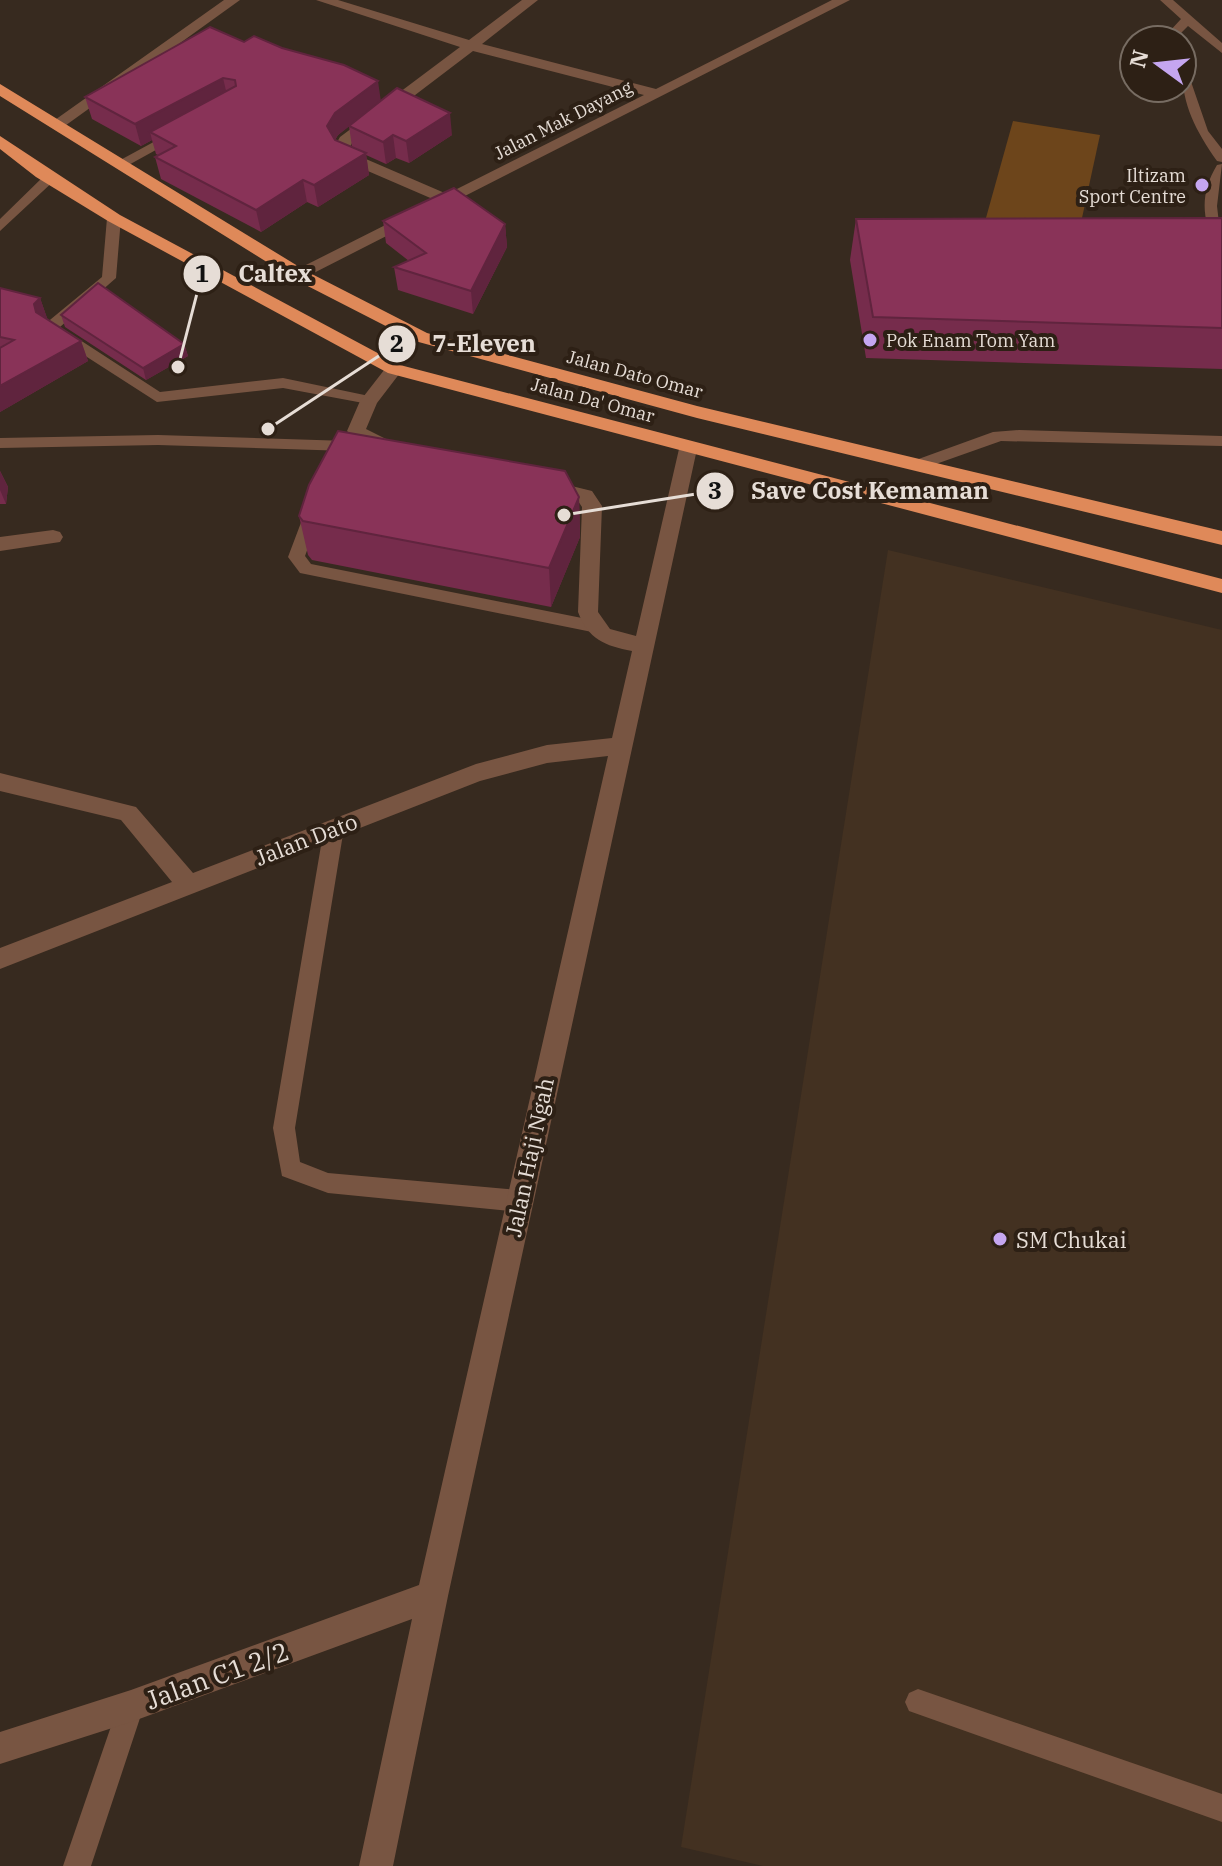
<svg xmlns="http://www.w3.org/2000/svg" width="1222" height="1866" viewBox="0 0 1222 1866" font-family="'IBM Plex Serif',serif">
	<rect width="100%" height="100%" fill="#372a1f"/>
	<path fill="#433121" d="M888,550L1222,630V1866H763L681,1847Z"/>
	<path fill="#6d451b" d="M1013,121L1100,135L1077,241L984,225Z"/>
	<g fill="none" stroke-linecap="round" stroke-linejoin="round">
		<path fill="#785542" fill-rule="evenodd" d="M1160,0H1173L1222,43V53L1188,26L1181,33L1182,40H1170L1169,32L1181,19Z
			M1182,69L1188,73L1208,131L1222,149V162L1217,161C1196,131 1182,105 1182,69Z
			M172,132L183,135L125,167L113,164Z
			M1222,164L1217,206L1222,249L1217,248C1201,219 1200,193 1217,165Z
			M45,175L57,178L0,231V219Z
			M114,214L121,218L116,278L60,327L160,392L283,378L374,397V405L283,388L157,402L45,330V324L102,277L107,218Z
			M1019,430L1222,436V446L1001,441L919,470L911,465L913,461L993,432Z
			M158,435L348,441L356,446L348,451L158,445L0,448V438Z
			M313,506L321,512L305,556L311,564L592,620L601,626L592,632L300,573L288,557L305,512Z
			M334,820L344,828L295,1128L300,1162L328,1173L519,1190L527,1193L530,1201L527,1209L519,1212L328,1193L282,1176L273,1128L324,828Z
			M918,1689L1222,1794V1822L909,1711L905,1702L909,1693Z
			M131,1693L140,1697L144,1706L91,1866H63L118,1706L122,1697Z"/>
		<path fill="#785542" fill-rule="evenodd" d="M224,0H240L62,128H52V122Z
			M316,0H338L469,40L522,0H538L482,44L656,89L832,0H850L300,280L291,275L294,271L435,200L340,159L333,149L340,137L460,47ZM473,51L644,95L447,194L352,153L349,149L352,143Z
			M394,363L403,369L377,403L366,429L398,445L400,449L391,455L359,443L347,431L360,401L388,365Z
			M688,443L697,449L448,1596L393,1866H359L412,1619L131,1722L0,1764V1732L131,1690L419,1585L608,756L547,763L480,781L0,969V948L172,882L121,820L0,791V773L136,807L193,873L476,764L547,745L612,738L632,651C605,646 588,639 578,612L582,507L578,501L540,492L537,487L547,480L592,491L602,506L598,612L610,629L636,636L679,449Z
			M53,530L60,532L63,537L60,542L0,551V537Z"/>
		<path fill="#df8959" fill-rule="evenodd" d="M0,84L306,271L427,333L697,406L1222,531V545L697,418L415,341L294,279L0,96Z
			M0,136L120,215L400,365L1222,579V593L388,373L108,221L36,177L0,149Z"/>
	</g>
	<path fill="#762c4c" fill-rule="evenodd" d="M244,42L282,48L381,101L452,135L409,163L396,158L386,164L366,155L369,175L318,207L307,202L261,232L161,179L155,157L158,155L156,154L152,140L141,146L92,119L85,97ZM349,126L352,147L335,140L338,135Z
		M1222,218V369L866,358L850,260L856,219Z
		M383,221L505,224L507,247L473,314L398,290L394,267L409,261L386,243Z
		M0,288L40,298L47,318L46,319L81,341L88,361L0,412Z
		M61,315L184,344L188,356L146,380L65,327Z
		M0,471L8,487L6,504H0Z
		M579,497L580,537L551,607L312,560L308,555L299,516Z"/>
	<path fill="#60243e" d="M223,78L228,99L150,132L152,140L141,146L135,124Z
		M378,81L381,102L338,135L330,147L327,126L335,113Z
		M450,113L452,135L409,163L406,141Z
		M393,135L396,158L386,164L383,142Z
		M366,153L369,175L318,207L314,185Z
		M303,180L307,202L261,232L256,210Z
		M505,224L507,247L473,314L471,291Z
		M40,298L47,318L42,324L36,312L34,304Z
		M81,341L88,361L0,412V386Z
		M184,344L188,356L146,380L143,368Z
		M0,471L8,487L6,504L0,490Z
		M579,497L580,537L551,607L549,568Z"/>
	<path fill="#893358" stroke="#60243e" stroke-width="2" d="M210,27L244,42L254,36L282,48L344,65L378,81L335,113L327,126L335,140L366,153L314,185L303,180L256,210L155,157L176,146L150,132L236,86L235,80L223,78L135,124L85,97Z
		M397,88L450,113L406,141L393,135L383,142L349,126Z
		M454,188L505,224L471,291L394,267L426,253L383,221Z
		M1222,218V328L873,317L856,219Z
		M98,283L184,344L143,368L61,315Z
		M0,288L40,298L34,304L36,312L81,341L0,386V348L14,340L0,337Z
		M338,431L565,471L579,497L549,568L303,521L299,516L309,485Z"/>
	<g fill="#c5a6f0" stroke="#2d2015" stroke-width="3">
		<circle cx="1202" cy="185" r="8"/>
		<circle cx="870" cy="340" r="8"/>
		<circle cx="1000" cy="1239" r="8"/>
	</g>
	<g text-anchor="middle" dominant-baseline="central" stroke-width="8" stroke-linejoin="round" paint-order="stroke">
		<g font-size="18" fill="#e6ddd6" stroke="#2d2015">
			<text transform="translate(563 120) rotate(-27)">Jalan Mak Dayang</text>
			<text transform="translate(635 374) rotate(15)">Jalan Dato Omar</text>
			<text transform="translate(593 400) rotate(15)">Jalan Da' Omar</text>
		</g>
		<g font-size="18" fill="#e6ddd6" stroke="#2d2015" text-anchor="end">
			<text x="1186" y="175">Iltizam<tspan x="1186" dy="21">Sport Centre</tspan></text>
			<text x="886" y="340" text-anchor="start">Pok Enam Tom Yam</text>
		</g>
		<g font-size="22" fill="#e6ddd6" stroke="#2d2015">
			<text transform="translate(306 839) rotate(-21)">Jalan Dato</text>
			<text transform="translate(529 1157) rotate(-78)">Jalan Haji Ngah</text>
		</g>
		<g font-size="22" fill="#e6ddd6" stroke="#2d2015" text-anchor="start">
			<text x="1016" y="1239">SM Chukai</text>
		</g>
		<g font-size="26" fill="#e6ddd6" stroke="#2d2015">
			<text transform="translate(217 1675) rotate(-20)">Jalan C1 2/2</text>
		</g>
	</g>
	<path fill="none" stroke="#e6ddd6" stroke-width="3" d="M178 367L202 274M268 429L397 344M564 515L715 491"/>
	<g fill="#e6ddd6" stroke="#2d2015" stroke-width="3">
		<circle cx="178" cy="367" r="8"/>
		<circle cx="268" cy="429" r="8"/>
		<circle cx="564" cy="515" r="8"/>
		<circle cx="202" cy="274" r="20"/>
		<circle cx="397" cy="344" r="20"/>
		<circle cx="715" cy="491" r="20"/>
	</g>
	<g font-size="24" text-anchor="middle" font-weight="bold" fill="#111">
		<text x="202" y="282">1</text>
		<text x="397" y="352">2</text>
		<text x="715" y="499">3</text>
	</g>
	<g font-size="24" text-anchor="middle" font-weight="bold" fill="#e6ddd6" stroke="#2d2015" stroke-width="8" stroke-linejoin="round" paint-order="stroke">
		<text x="275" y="282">Caltex</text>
		<text x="484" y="352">7-Eleven</text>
		<text x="870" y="499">Save Cost Kemaman</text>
	</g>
	<g transform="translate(1158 64) rotate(285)"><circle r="38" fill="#2d2015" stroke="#776c62" stroke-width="2"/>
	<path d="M0-6L14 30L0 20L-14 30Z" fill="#c5a6f0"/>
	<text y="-12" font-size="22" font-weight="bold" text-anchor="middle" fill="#e6ddd6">N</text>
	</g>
</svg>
